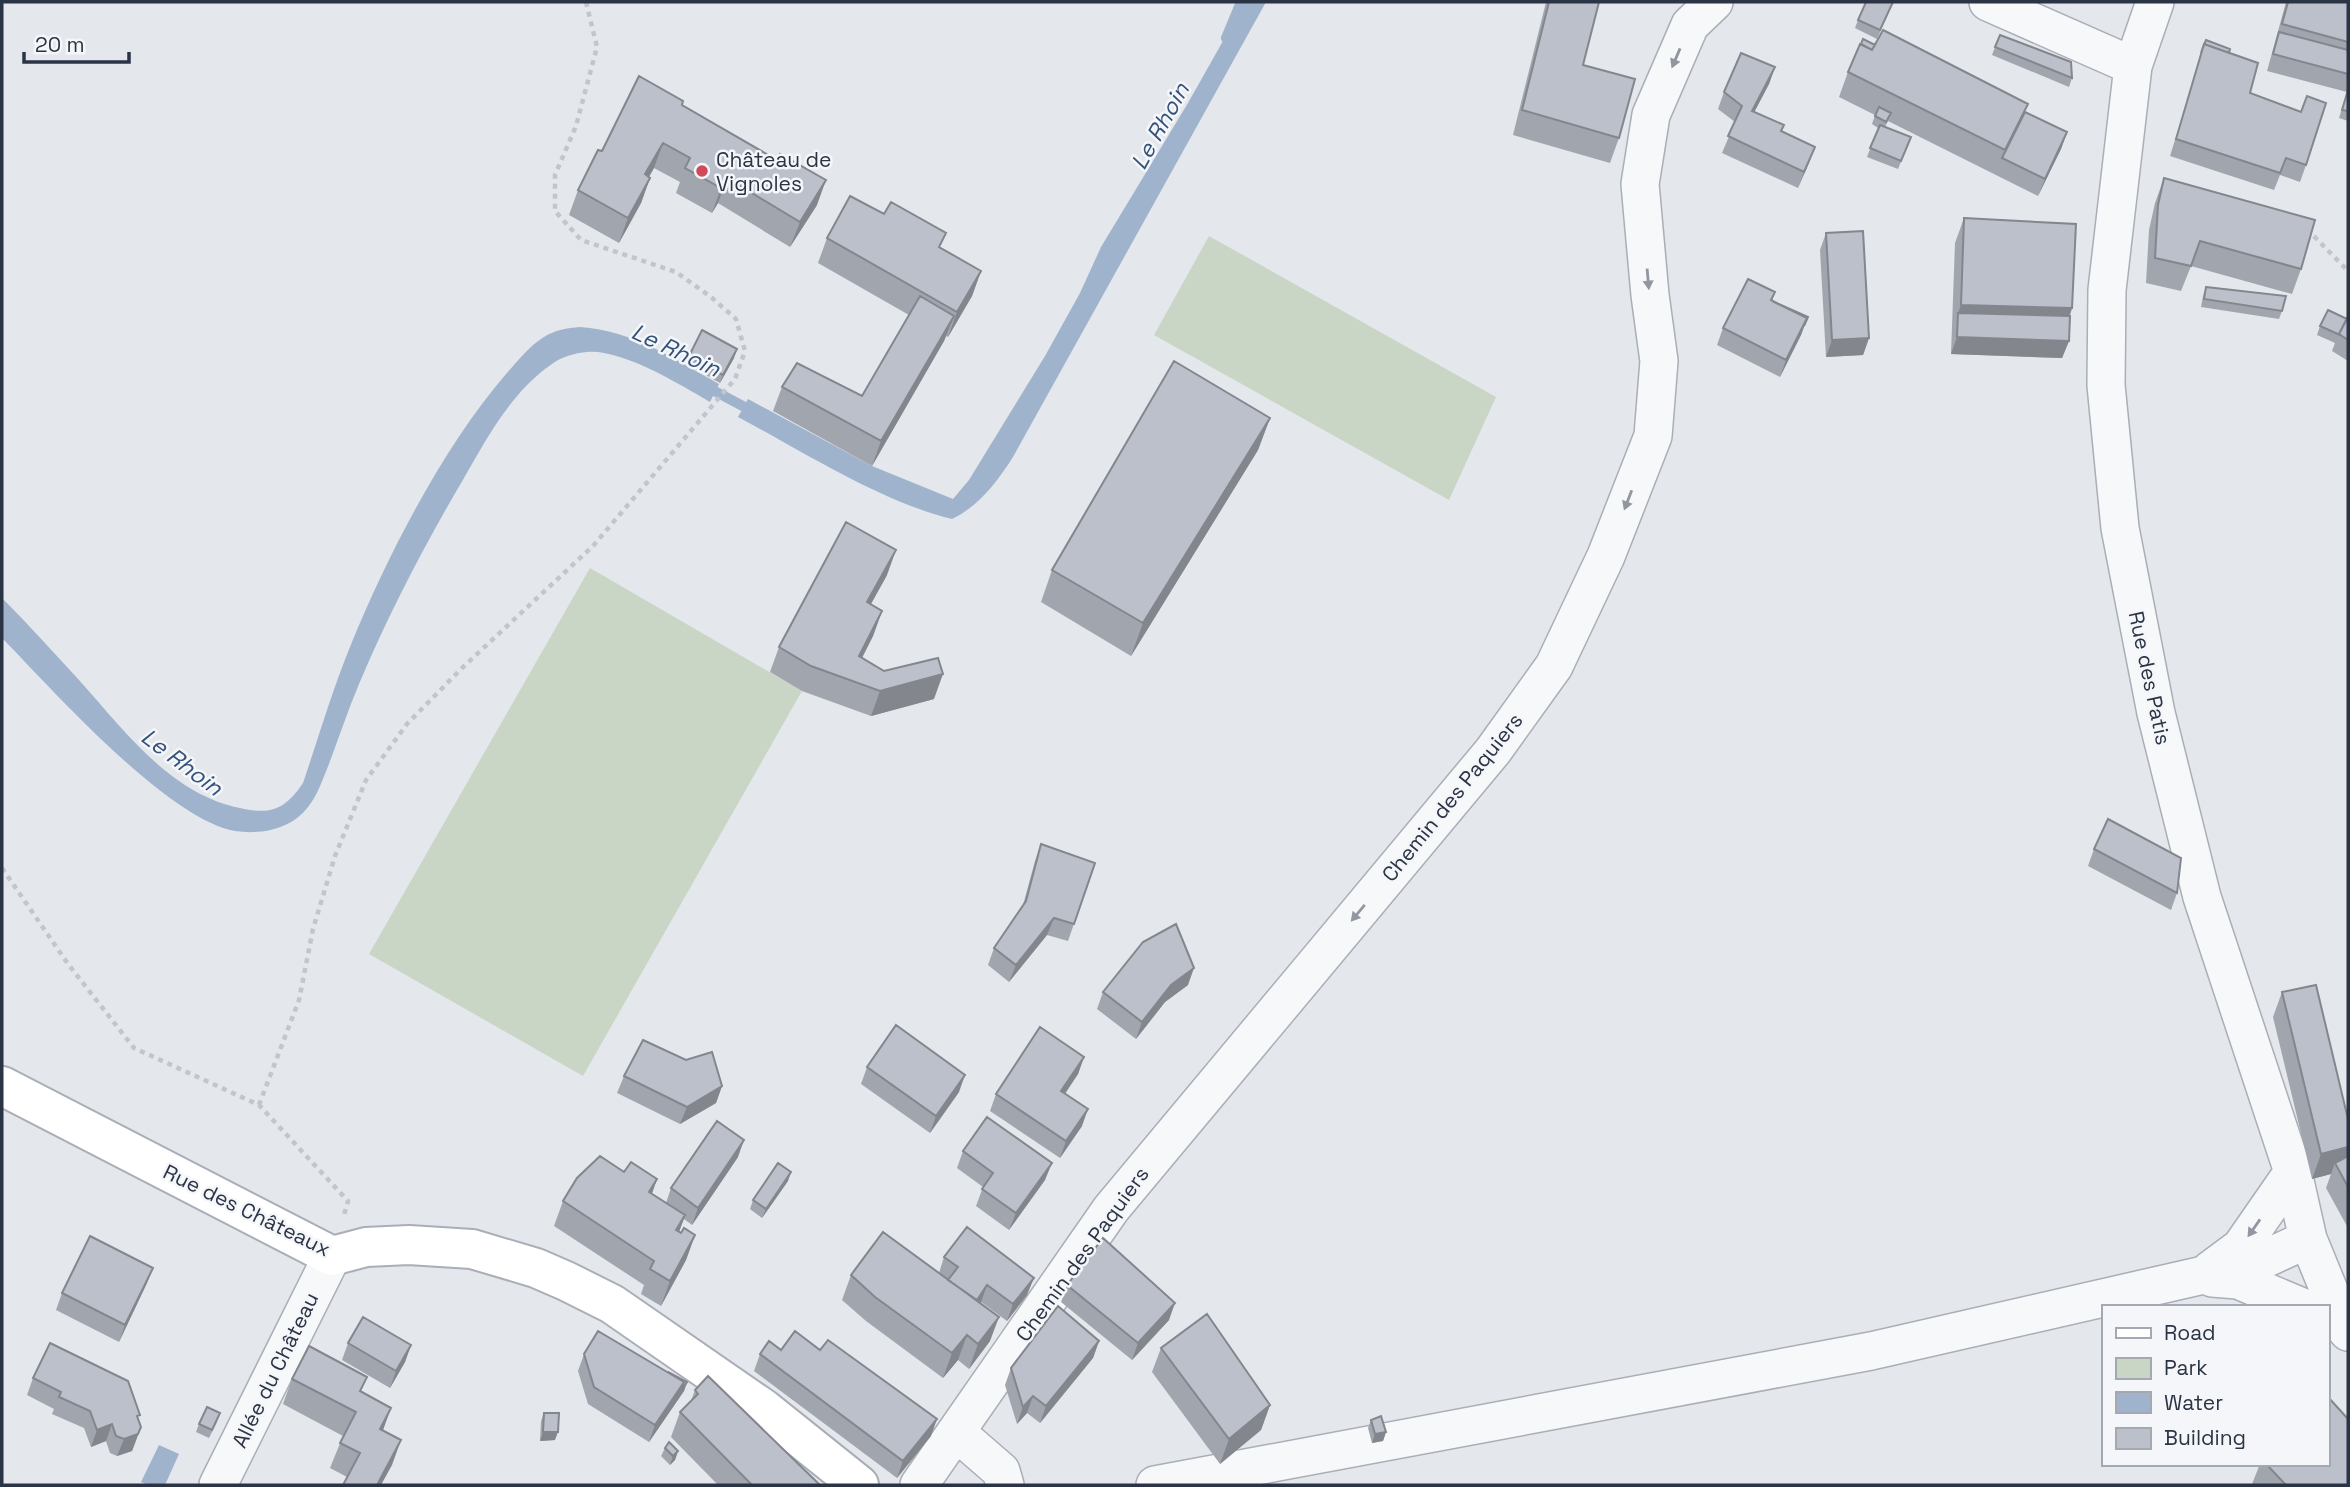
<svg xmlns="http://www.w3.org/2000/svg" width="2350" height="1487" viewBox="0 0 2350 1487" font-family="'Space Grotesk',sans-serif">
	<rect width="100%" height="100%" fill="#e4e7ec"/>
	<path fill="#c9d6c5" d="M1209,236L1496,397L1449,500L1154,335Z
		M590,568L802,691L583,1076L369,954Z"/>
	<path fill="#9fb4cc" d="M1245,2H1266L1013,457C997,482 979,506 952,519C879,501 804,452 738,417L748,399L872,466L953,499L969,480L1045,356L1080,293L1101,247L1188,103Z
		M580,327C634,331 672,358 719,384L710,402C679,384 622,349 587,352C575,353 561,357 552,364C512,391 487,438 464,478C425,544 389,613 359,684C348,710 339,737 329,764C323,778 318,795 308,807C291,829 262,835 235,831C167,819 52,689 2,638V598C28,624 53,652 79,680C124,730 170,794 240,808C270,815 285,810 303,783C319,736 333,688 352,642C388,554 444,446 506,374C518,361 529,346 544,337C555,330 567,328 580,327Z
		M159,1445L179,1454L165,1485H148L141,1482Z"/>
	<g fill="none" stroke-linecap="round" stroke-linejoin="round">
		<path stroke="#9fb4cc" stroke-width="10" d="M1226,38L1241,2
			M703,385L756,413"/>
		<defs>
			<path id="street" d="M1988,2L2133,66
				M2155,2L2133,66L2107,290L2106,385L2120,528L2156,713L2202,897L2293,1172L2308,1239L2344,1327L2348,1332
				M2210,1270L2241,1247L2293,1172
				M2212,1278L2238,1280L2302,1307
				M956,1432L1001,1471L1005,1485
				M218,1485L332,1256
				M919,1485L1111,1209L1493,751L1554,666L1606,556L1653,436L1659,361L1650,295L1640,184L1651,115L1690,25L1714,2
				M1155,1485L1871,1351L2256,1263L2308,1239"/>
			<path id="secondary" d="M2,1086L332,1256L366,1247L409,1245L472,1249L536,1268L566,1281L612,1304L764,1409L859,1485"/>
		</defs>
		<use href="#street" stroke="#a9aeb7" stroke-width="40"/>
		<use href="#secondary" stroke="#a9aeb7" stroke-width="42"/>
		<path stroke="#c2c5cb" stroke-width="4.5" stroke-dasharray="5 5" stroke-linecap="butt" d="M2307,229L2348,271
			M2,868L68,964L134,1048L259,1105L348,1201L344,1215
			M259,1105L299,1000L313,929L335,856L366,780L407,724L462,668L593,546L735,379L745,351L736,319L711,297L676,272L581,240L555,211V175L576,126L597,47L586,2"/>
		<use href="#street" stroke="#f7f8fa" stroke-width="37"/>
		<use href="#secondary" stroke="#fff" stroke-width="38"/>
	</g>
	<path fill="#a1a5ae" d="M1546,2H1599L1583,65L1619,138L1610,163L1513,135Z
		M1893,2L1877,39L1855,28L1858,20Z
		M2286,2H2348V121L2339,118L2347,92L2267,71Z
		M2206,40L2229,53L2250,93L2306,165L2300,182L2280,175L2274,190L2170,156Z
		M1875,45L2025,112L2067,132L2061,149L2038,196L1888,121L1885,127L1911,137L1898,169L1867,157L1878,128L1872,124L1875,115L1839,97L1848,72Z
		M1995,47L2072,78L2069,87L1992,55Z
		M1775,67L1769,84L1754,112L1782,131L1815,147L1798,188L1722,153L1735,122L1718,109L1724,92Z
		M682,105L817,205L790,247L718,203L712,213L676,193L680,182L654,168L649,177L650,178L641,203L619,243L569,215L578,190Z
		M2164,178L2301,269L2292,294L2191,266L2181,291L2146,283L2149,230L2155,203Z
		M1964,218L2072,308L2070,316L2069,341L2062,358L1951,354L1955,243Z
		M1826,233L1869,338L1863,355L1826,357L1820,250Z
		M827,238L940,248L981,271L972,296L948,337L946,336L944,341L872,466L773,411L782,387L862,396L909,315L818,263Z
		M2206,287L2282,311L2279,319L2201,307L2203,296Z
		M1775,292L1772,301L1808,317L1801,335L1780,377L1717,345L1723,328Z
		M2348,316V361L2332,351L2335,343L2317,335L2320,326L2347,319Z
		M689,356L734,358L720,383L686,364Z
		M1270,418L1258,450L1131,656L1041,602L1052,570Z
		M887,575L871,604L882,611L873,636L862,658L934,699L871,716L802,691L770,672L779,647Z
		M1041,844L1095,863L1068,941L1047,935L1009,982L988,965L994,948L1023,905L1035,861Z
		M2094,849L2177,893L2171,910L2088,866Z
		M1188,985L1165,1002L1136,1039L1097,1009L1103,992Z
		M2282,992L2348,1119V1228L2326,1188L2331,1174L2312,1179L2273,1017Z
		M1084,1057L1078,1074L1065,1094L1082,1126L1060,1158L990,1111L996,1094Z
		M867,1067L959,1092L930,1133L861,1084Z
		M624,1076L722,1086L716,1103L680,1124L617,1093Z
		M963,1151L1045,1180L1009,1230L976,1206L983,1187L957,1168Z
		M738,1157L692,1225L684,1219L679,1232L681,1233L695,1235L686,1260L661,1306L641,1294L644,1285L554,1226L563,1201L624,1172L657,1179L652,1194L666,1203L671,1188Z
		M788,1181L762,1218L750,1209L753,1200Z
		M944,1257L1027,1295L1007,1321L981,1302L990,1341L969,1369L958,1360L943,1378L866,1321L842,1300L851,1275L939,1273Z
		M153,1268L146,1285L119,1342L56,1310L62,1293Z
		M1067,1285L1169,1320L1132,1360L1061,1302Z
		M1099,1341L1093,1358L1040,1423L1027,1413L1017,1424L1005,1385L1011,1368Z
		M348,1343L411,1345L405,1362L390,1388L342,1360Z
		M1161,1348L1270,1405L1261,1430L1220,1464L1152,1372Z
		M781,1350L931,1436L897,1478L754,1371L760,1354Z
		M584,1354L668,1372L687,1382L684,1391L649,1442L588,1404L578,1371Z
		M33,1378L138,1419L141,1427L132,1451L117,1456L110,1453L106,1441L91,1447L84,1428L52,1414L54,1409L27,1395Z
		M292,1379L362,1392L383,1431L392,1465L347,1477L330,1468L343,1436L283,1404Z
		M695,1390L820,1485H718L671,1437L680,1412L691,1401Z
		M544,1413L555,1440L540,1441L541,1421Z
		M1371,1420L1386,1432L1383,1441L1372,1443L1368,1428Z
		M217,1422L209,1438L196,1432L199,1424Z
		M665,1448L678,1451L675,1460L670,1465L661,1456Z
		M2260,1464H2327L2348,1485H2254L2252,1484Z"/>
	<path fill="#83868d" d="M1775,67L1769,84L1746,128L1752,111Z
		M2067,132L2061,149L2038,196L2045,179Z
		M663,143L654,168L636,199L645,174Z
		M1815,147L1809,163L1798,188L1804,172Z
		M650,178L641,203L619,243L628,218Z
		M727,178L718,203L712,213L721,188Z
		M826,180L817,205L790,247L800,222Z
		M981,271L972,296L948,337L957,312Z
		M1961,305L2072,308L2063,333L1958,313Z
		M954,316L944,341L872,466L881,441Z
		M1807,318L1801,335L1780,377L1786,360Z
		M1957,337L2069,341L2062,358L1951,354Z
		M1869,338L1863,355L1826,357L1832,340Z
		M737,349L734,358L720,383L723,375Z
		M1270,418L1258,450L1131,656L1143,623Z
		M896,550L887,575L858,627L867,602Z
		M882,611L873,636L850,681L859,656Z
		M943,674L934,699L871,716L880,691Z
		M1054,918L1047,935L1009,982L1016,965Z
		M1194,968L1188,985L1165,1002L1136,1039L1142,1022L1171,985Z
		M1084,1057L1078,1074L1055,1108L1061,1091Z
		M965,1075L959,1092L930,1133L936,1116Z
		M722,1086L716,1103L680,1124L687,1107Z
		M1088,1109L1082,1126L1060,1158L1066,1141Z
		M744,1140L738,1157L692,1225L698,1208Z
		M2348,1147V1163H2335L2331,1174L2312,1179L2321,1154Z
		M1052,1163L1045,1180L1009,1230L1016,1213Z
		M791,1172L788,1181L762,1218L766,1209Z
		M657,1179L648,1204L649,1192Z
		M685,1215L676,1240V1230Z
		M695,1235L686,1260L661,1306L670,1281Z
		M153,1268L146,1285L119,1342L125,1325Z
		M1034,1278L1027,1295L1007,1321L1013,1304Z
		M987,1285L981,1302L965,1324L972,1307Z
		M1175,1303L1169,1320L1132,1360L1138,1343Z
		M999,1317L990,1341L969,1369L978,1344Z
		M967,1335L958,1360L943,1378L952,1353Z
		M1099,1341L1093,1358L1040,1423L1046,1406Z
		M411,1345L405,1362L390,1388L396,1371Z
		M684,1382H687L684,1391L649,1442L655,1425Z
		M1033,1396L1027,1413L1017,1424L1023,1407Z
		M1270,1405L1261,1430L1220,1464L1229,1439Z
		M391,1408L382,1433L380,1429Z
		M937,1419L931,1436L897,1478L903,1461Z
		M112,1424L106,1441L91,1447L97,1430Z
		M141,1427L132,1451L117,1456L124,1439Z
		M543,1432H558L555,1440L540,1441Z
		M1386,1432L1383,1441L1372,1443L1375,1434Z
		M401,1440L392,1465L381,1485H377Z
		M678,1451L675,1460L670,1465L673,1456Z"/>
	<path fill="#bbc0ca" stroke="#83868d" stroke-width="2" d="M1549,2H1599L1583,65L1635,79L1619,138L1522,110Z
		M1866,2H1893L1880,30L1858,20Z
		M2288,2H2348V42L2282,24Z
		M1883,30L2028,104L2005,150L1848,72L1860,44L1872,50Z
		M2279,32L2348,50V74L2273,54Z
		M2000,35L2071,62L2072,78L1995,47Z
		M1863,39L1875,45L1872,50L1861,44Z
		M2206,40L2230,49L2229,53L2204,44L2201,53Z
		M2204,44L2258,63L2250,93L2301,112L2307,96L2326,103L2306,165L2286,158L2280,173L2176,139Z
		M1741,53L1775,67L1752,111L1784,125L1781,131L1815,147L1804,172L1728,136L1742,106L1724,92Z
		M639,76L683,101L682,105L777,160L780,154L826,180L800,222L727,178L721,188L685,168L690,158L663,143L645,174L650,178L628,218L578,190L598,150L602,151Z
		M2348,90V111L2342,110Z
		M1879,107L1891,113L1886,122L1875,116Z
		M2025,112L2067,132L2045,179L2002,158Z
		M1880,125L1911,137L1901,161L1870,148Z
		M2164,178L2315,220L2301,269L2200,241L2191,266L2155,258L2158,205Z
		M850,196L884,214L891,202L946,233L939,247L981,271L957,312L827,238Z
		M1964,218L2076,224L2072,308L1961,305Z
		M1863,231L1869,338L1832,340L1826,233Z
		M1748,279L1775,292L1771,300L1807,318L1786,360L1723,328Z
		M2206,287L2286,296L2282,311L2204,299Z
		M920,296L954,316L881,441L782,387L797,363L862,396Z
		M1772,301L1808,317L1804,326L1807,318Z
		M2328,310L2347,319L2339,334L2340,335L2320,326Z
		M1958,313L2070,316L2069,341L1957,337Z
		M2348,316V340L2339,334Z
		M702,330L737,349L723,375L689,356Z
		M1174,361L1270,418L1143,623L1052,570Z
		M846,522L896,550L867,602L882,611L859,656L884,671L938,658L943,674L880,691L811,666L779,647Z
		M2108,819L2181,858L2177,893L2094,849Z
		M1041,844L1095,863L1074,924L1054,918L1016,965L994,948L1026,901Z
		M1176,924L1194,968L1171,985L1142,1022L1103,992L1143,942Z
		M2316,985L2348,1119V1147L2321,1154L2282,992Z
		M896,1025L965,1075L936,1116L867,1067Z
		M1040,1027L1084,1057L1061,1091L1088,1109L1066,1141L996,1094Z
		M643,1040L686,1060L712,1052L722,1086L687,1107L624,1076Z
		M987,1117L1052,1163L1016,1213L982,1189L993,1173L963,1151Z
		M717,1121L744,1140L698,1208L671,1188Z
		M600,1156L624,1172L631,1162L657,1179L649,1192L685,1215L676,1230L681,1233L684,1228L695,1235L670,1281L650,1269L654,1261L563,1201L577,1178Z
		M2348,1156V1187L2335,1163Z
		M778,1163L791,1172L766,1209L753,1200Z
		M967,1227L1034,1278L1013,1304L987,1285L977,1300L948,1280L958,1267L944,1257Z
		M883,1232L999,1317L978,1344L967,1335L952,1353L875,1297L851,1275Z
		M90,1236L153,1268L125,1325L62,1293Z
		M1103,1238L1175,1303L1138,1343L1067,1285Z
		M1058,1306L1099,1341L1046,1406L1033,1396L1023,1407L1011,1368Z
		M1207,1314L1270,1405L1229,1439L1161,1348Z
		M363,1317L411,1345L396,1371L348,1343Z
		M598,1331L684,1382L655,1425L594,1387L584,1354Z
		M795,1331L820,1350L828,1340L937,1419L903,1461L760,1354L769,1341L781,1350Z
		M50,1343L128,1381L140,1415L137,1416L141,1427L138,1434L124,1439L116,1436L112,1424L97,1430L90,1411L59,1397L61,1392L33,1378Z
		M309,1346L367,1377L360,1391L391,1408L380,1429L401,1440L377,1485H343L360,1453L340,1443L356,1412L292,1379Z
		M668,1372L687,1382L681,1391L684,1382Z
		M708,1376L820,1485H752L680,1412L698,1394L695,1390Z
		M2328,1397L2348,1419V1485H2286L2266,1464H2327Z
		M207,1407L220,1413L212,1430L199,1424Z
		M544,1413H559L558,1432H543Z
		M1381,1416L1386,1432L1375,1434L1371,1420Z
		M669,1442L678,1451L673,1456L665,1448Z"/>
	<defs><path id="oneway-solid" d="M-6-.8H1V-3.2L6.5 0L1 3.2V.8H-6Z" transform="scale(1.75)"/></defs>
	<g fill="#9196a0">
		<use href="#oneway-solid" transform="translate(1676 58) rotate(113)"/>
		<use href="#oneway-solid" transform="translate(1648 279) rotate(85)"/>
		<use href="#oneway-solid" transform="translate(1628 500) rotate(111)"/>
		<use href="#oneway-solid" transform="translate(1358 913) rotate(130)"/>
		<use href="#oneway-solid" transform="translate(2254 1228) rotate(125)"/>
	</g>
	<circle fill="#d1495b" stroke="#f4f6f9" stroke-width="2.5" cx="702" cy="171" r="7"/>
	<g text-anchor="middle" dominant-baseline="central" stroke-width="5" stroke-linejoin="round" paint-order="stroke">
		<g font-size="21" fill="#2b3445" stroke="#f4f6f9" text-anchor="start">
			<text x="716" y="159">Château de<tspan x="716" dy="24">Vignoles</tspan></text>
		</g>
		<g font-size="21" fill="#2b3445" stroke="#f4f6f9">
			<text transform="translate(2150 678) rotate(78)">Rue des Patis</text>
			<text transform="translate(1452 797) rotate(-51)">Chemin des Paquiers</text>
			<text transform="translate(247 1210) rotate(26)">Rue des Châteaux</text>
			<text transform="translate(1082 1254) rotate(-54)">Chemin des Paquiers</text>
			<text transform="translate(275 1370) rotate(-64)">Allée du Château</text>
		</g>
		<g font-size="23" font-style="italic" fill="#34527a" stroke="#f4f6f9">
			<text transform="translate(1160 126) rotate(-61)">Le Rhoin</text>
			<text transform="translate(676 350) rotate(25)">Le Rhoin</text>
			<text transform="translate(182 762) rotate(37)">Le Rhoin</text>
		</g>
	</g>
	<rect width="2350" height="1487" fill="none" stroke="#2b3445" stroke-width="7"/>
	<rect x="2102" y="1305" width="228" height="161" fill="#f4f6f9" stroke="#a4a8b1" stroke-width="2"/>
	<rect x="2116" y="1328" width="35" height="10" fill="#ffffff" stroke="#a4a8b1" stroke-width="2"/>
	<text x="2164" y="1340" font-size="21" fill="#2b3445">Road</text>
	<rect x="2116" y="1358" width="35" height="21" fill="#c9d6c5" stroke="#a4a8b1" stroke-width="2"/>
	<text x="2164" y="1375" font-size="21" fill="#2b3445">Park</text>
	<rect x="2116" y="1392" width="35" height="21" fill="#9fb4cc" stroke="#a4a8b1" stroke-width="2"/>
	<text x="2164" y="1410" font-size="21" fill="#2b3445">Water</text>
	<rect x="2116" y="1428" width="35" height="21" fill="#bbc0ca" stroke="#a4a8b1" stroke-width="2"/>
	<text x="2164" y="1445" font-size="21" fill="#2b3445">Building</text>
	<path d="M24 52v10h105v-10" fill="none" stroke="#2b3445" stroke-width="3.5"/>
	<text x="35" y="52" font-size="21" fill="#2b3445" stroke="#f4f6f9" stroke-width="5" paint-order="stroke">20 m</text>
</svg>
